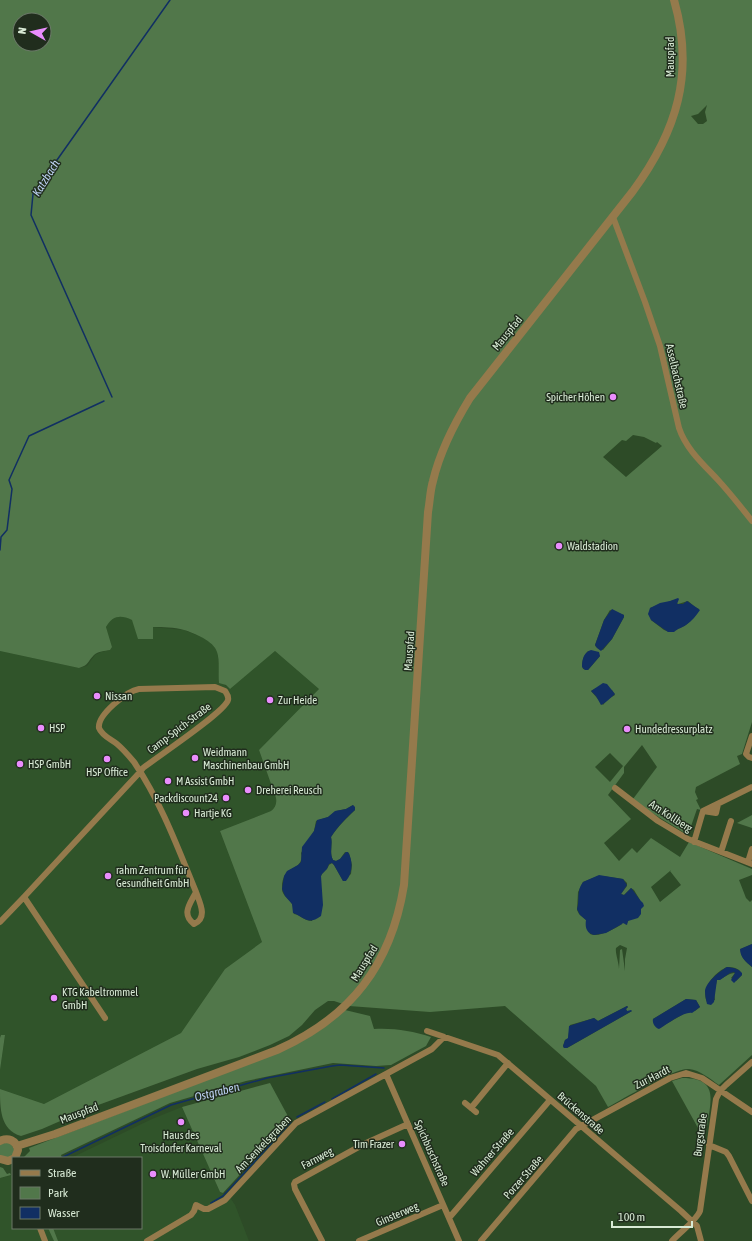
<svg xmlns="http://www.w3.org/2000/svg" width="752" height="1241" viewBox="0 0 752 1241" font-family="'Asap Condensed',sans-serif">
	<rect width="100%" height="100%" fill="#2d4b27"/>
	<path fill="#30542a" d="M124,616L132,620L152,627L184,630L206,639L213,645L217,651L222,683L230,689L275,651L319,689L259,750L276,798V805L274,808L271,811L220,831L262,942L225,969L181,1033L44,1104L0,1089V1070L5,1036L1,1035L0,1038V651L79,668L87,666L95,655L101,652L110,650L112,647L106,627L109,622L115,617Z
		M182,1107L220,1192L229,1196L235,1205L249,1241H0V1178L13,1175V1228H141V1158H71L152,1119Z"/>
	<path fill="#51774a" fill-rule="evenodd" d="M0,0H752V722L742,754L737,756L740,764L696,787L695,792L698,799L696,800L701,810L697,809L688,835L644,808L633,799L657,767L642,745L624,767V773L608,795L631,819L604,843L619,861L632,848L637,853L651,838L680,857L689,842L752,869V875L739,880L746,898L750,902L752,900V944L741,949C740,957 746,962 752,967V1055L719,1085C710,1079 700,1070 689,1069C676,1067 623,1099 608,1107L596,1086L505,1006L430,1012L349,1006L334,1001H328L315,1010L302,1025L289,1036L270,1045L239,1057L197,1069L90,1108L42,1129L21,1136C0,1130 0,1108 0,1089L44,1104L181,1033L225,969L262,942L220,831L271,811C275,808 277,804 276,798L259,750L319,689L275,651L230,689L226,685L219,683C218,673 220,661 217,652C214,641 194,633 184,630C174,627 163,627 153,627V639H138L132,620C121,615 113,615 106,627L112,647L110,650C105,651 98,651 94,655C87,662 89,665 79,668L0,651ZM20,20H44V44H20ZM707,105L705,112L707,121L703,124H698L691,116L698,114ZM633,435L644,437L656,443L657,442L662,446L626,477L603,457L622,440L626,441ZM674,600L678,604L688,601L695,607L699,609C692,623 684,627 670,632L664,630L651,620L650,608ZM610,610L624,615V617L612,639L603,650L596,647L595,645L604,620ZM588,651L600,656L588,670L583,669C581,663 583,656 588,651ZM596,688L612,690L615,695L608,699L603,705L591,691ZM610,753L623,766L610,782L595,767ZM353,805L355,810C346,819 338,826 331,837C333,845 329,852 333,860L336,861L340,859L345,852L349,853L352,865L351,874L343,881L334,865L332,863L329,865C327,870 323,871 321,876L312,921C304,921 301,915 294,914C293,911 294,907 292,904C290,899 282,896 282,889C281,863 305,872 301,853L314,831L316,821L328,817L336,811L346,809ZM678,860L670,871L681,885L660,902L651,887L670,871ZM598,876C607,876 615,878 623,879L627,883V886L621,894L624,895L631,888L634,890L640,900L626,925L625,923H622V924C614,929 599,938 590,934L586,920L579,914L577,910L578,892L583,882ZM620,945L627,948L625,959V971L622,949L620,950L619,969C619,963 615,953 616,948ZM727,967C734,967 740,968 742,975L736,981L731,978L735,973C729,973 725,977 719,980H717L714,994L715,1000L707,1002C700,989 715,972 727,967ZM686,999L696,1000L700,1007L695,1011L687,1012L661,1027L653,1019ZM627,1006L628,1007L626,1009L627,1011H632L567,1048H564L563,1046L565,1040L568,1039L570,1025L594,1018L598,1021Z
		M752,815V828L737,823Z
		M345,1010L370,1016L374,1029C395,1028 412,1031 431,1037L426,1046L391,1065L376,1066L333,1063L246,1081L170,1103L61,1155L62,1158H23L30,1151L29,1148L264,1058Z
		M1,1035H5L0,1070V1038Z
		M682,1078C719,1078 711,1100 707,1126L698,1128L672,1081Z
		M270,1083L290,1120L223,1193L220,1192L182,1107Z
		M10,1142L15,1151L11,1158L0,1156V1144Z
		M0,1167L3,1168L7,1174L10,1173L11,1175L0,1178Z
		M48,1228H53L58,1241H54Z"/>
	<path fill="#112f63" d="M678,598L679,599L677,604H683L687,601L700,610C696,616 692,621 686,625C682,628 678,628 674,632H668L651,620L648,614L650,608L660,603L670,601Z
		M612,609L624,615V617L612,639L601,651L597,648L595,645L604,620Z
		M591,650L599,652L600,656L588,670H585L582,667C582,659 584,652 591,650Z
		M603,683L607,684L615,694C613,696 603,705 601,705L596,696L591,691Z
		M353,805L355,807V810C346,818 338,826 331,837C333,845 329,852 333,860L336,861L340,859L346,852H348C353,860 353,873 346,881H343L334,865L332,863L329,864L327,869L322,874L321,876L323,905L321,916C308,926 304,917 293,913L292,904L285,896L282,889L284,876L287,871L298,865L301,862L302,847L314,831L317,820L328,817L335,811L346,809Z
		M599,875C607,876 615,878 623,879L627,885L621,894L624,895L631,888L632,889L640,900L643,903L644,906L641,909V914L638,918L628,921L627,925L623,923L622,924L606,933L594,935C586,933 585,927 586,920L580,915L577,909C580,900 576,891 583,882Z
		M752,944V967C746,962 740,957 740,949Z
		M727,967C734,968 737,968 742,973V975L734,983L731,980L735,973L734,972L730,973L720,980H717L714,1002L711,1005L707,1004C706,999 705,995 705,991C706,982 720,971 727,967Z
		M686,999L696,1000L700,1007L692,1013C684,1011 666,1025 659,1029C655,1028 652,1023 653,1019Z
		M627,1006L628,1007L626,1009L627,1011L631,1010L632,1011L567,1048H564L563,1046L565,1040L568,1038L569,1026L594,1018L598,1021Z"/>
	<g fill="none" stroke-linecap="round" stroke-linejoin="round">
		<path stroke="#112f63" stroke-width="1.5" d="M112,397L31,215L33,194L170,0
			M0,550L1,537L7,530L12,489L9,480L29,436L104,401
			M332,1099L376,1074
			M297,1117L325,1102
			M61,1158L171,1105L267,1078L332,1066L340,1065L384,1068
			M211,1203L223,1196L291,1122"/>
		<path stroke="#957a4c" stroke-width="6" d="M613,217L645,302L660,346L679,428C686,449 703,464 718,480C730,493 741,507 752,521
			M752,736L746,754L749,757L752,758
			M615,788L658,821L688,839L752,864
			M703,811L716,813L718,804
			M694,842L703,811L752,787
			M721,852L731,821
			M748,862L752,849
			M24,897L105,1018
			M0,922L24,897L140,772L143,768C157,757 225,712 228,700C229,696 227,694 225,691L215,687L139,689C127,691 97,715 99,728C102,736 111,739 117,744C123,749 129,756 134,762C161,802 178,848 196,892C190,904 181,914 194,924C208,918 200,903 196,892
			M427,1031L498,1055L681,1211L697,1226L701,1241
			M386,1074L459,1241
			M465,1103L476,1112
			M471,1108L508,1063
			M709,1145L726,1152L729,1156L752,1201
			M449,1218L550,1100
			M40,1228L45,1241
			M147,1241L191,1215L194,1211L196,1205L204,1209H208L225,1200L296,1123L432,1049L444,1037
			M322,1241L295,1189L294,1184L295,1182L364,1144L408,1124
			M359,1241L443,1205
			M481,1241L576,1129L670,1078L686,1073L702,1078L752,1112
			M672,1241C680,1232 696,1221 700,1211L716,1099L720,1091L726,1085L752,1062"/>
		<path stroke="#957a4c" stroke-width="8" d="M0,1141C8,1137 16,1140 18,1150L15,1158
			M17,1146L55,1134L277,1050C351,1017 391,965 404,885L428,512C430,501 430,491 433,481C440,451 454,424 470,398L633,191C677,131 695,73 674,0
			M0,1159L8,1161L13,1159"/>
	</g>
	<g fill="#ea8dfd" stroke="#202d1d" stroke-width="1.5">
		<circle cx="613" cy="397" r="4"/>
		<circle cx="559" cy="546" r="4"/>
		<circle cx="97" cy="696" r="4"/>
		<circle cx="270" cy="700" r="4"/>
		<circle cx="41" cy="728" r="4"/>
		<circle cx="627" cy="729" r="4"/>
		<circle cx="195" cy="758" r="4"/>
		<circle cx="107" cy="759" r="4"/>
		<circle cx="20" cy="764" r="4"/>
		<circle cx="168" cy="781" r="4"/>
		<circle cx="248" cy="790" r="4"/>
		<circle cx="226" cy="798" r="4"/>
		<circle cx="186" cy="813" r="4"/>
		<circle cx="108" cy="876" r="4"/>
		<circle cx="54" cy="998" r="4"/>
		<circle cx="181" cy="1122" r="4"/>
		<circle cx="402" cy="1144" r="4"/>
		<circle cx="153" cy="1174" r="4"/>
	</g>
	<g text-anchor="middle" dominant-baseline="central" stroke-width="3" stroke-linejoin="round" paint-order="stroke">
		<g font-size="11" fill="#d8ead5" stroke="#202d1d">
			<text transform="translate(670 57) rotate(-90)">Mauspfad</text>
			<text transform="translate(507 333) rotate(-51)">Mauspfad</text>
			<text transform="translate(677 376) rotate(77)">Asselbachstraße</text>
			<text transform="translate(409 651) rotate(-86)">Mauspfad</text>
			<text transform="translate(179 728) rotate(-37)">Camp-Spich-Straße</text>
			<text transform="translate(671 816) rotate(33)">Am Kollberg</text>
			<text transform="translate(364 963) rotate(-58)">Mauspfad</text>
			<text transform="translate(652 1077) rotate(-27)">Zur Hardt</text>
			<text transform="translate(79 1113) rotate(-21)">Mauspfad</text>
			<text transform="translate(581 1113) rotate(41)">Brückenstraße</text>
			<text transform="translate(700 1135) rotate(-82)">Burgstraße</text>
			<text transform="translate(263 1144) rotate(-46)">Am Senkelsgraben</text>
			<text transform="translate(492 1152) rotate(-49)">Wahner Straße</text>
			<text transform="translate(432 1153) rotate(66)">Spichbuschstraße</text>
			<text transform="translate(317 1158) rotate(-28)">Farnweg</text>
			<text transform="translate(523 1177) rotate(-49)">Porzer Straße</text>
			<text transform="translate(397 1214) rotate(-23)">Ginsterweg</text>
		</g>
		<g font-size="11" fill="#d8ead5" stroke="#202d1d" text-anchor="start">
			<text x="605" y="397" text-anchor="end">Spicher Höhen</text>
			<text x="567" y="546">Waldstadion</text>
			<text x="105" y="696">Nissan</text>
			<text x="278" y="700">Zur Heide</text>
			<text x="49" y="728">HSP</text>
			<text x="635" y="729">Hundedressurplatz</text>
			<text x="203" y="752">Weidmann<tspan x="203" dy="13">Maschinenbau GmbH</tspan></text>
			<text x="28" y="764">HSP GmbH</text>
			<text x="107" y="772" text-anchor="middle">HSP Office</text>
			<text x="176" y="781">M Assist GmbH</text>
			<text x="256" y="790">Dreherei Reusch</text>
			<text x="218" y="798" text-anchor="end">Packdiscount24</text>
			<text x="194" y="813">Hartje KG</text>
			<text x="116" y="870">rahm Zentrum für<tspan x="116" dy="13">Gesundheit GmbH</tspan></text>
			<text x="62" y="992">KTG Kabeltrommel<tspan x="62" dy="13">GmbH</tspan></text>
			<text x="181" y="1135" text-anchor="middle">Haus des<tspan x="181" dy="13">Troisdorfer Karneval</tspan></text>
			<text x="394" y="1144" text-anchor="end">Tim Frazer</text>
			<text x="161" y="1174">W. Müller GmbH</text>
		</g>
		<g font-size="12" font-style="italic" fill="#bcd0f1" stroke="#202d1d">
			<text transform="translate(46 178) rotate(-58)">Katzbach</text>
			<text transform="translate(217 1092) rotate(-14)">Ostgraben</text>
		</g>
	</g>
	<rect x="12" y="1157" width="130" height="72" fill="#202d1d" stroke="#6a7967"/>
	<rect x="20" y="1170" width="20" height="6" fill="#957a4c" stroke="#6a7967"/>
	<text x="48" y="1177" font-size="12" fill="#d8ead5">Straße</text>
	<rect x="20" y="1187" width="20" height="12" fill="#51774a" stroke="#6a7967"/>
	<text x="48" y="1197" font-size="12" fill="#d8ead5">Park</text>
	<rect x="20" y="1207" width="20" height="12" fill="#112f63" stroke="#6a7967"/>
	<text x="48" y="1217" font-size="12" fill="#d8ead5">Wasser</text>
	<g transform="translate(32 32) rotate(278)"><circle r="19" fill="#202d1d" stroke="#6a7967"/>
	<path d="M0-3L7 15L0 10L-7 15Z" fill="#ea8dfd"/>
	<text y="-6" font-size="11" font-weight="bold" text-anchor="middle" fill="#d8ead5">N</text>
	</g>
	<path d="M612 1221v6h80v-6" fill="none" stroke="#d8ead5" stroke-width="2"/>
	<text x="618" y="1221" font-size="12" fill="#d8ead5" stroke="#202d1d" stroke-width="3" paint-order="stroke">100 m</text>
</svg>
